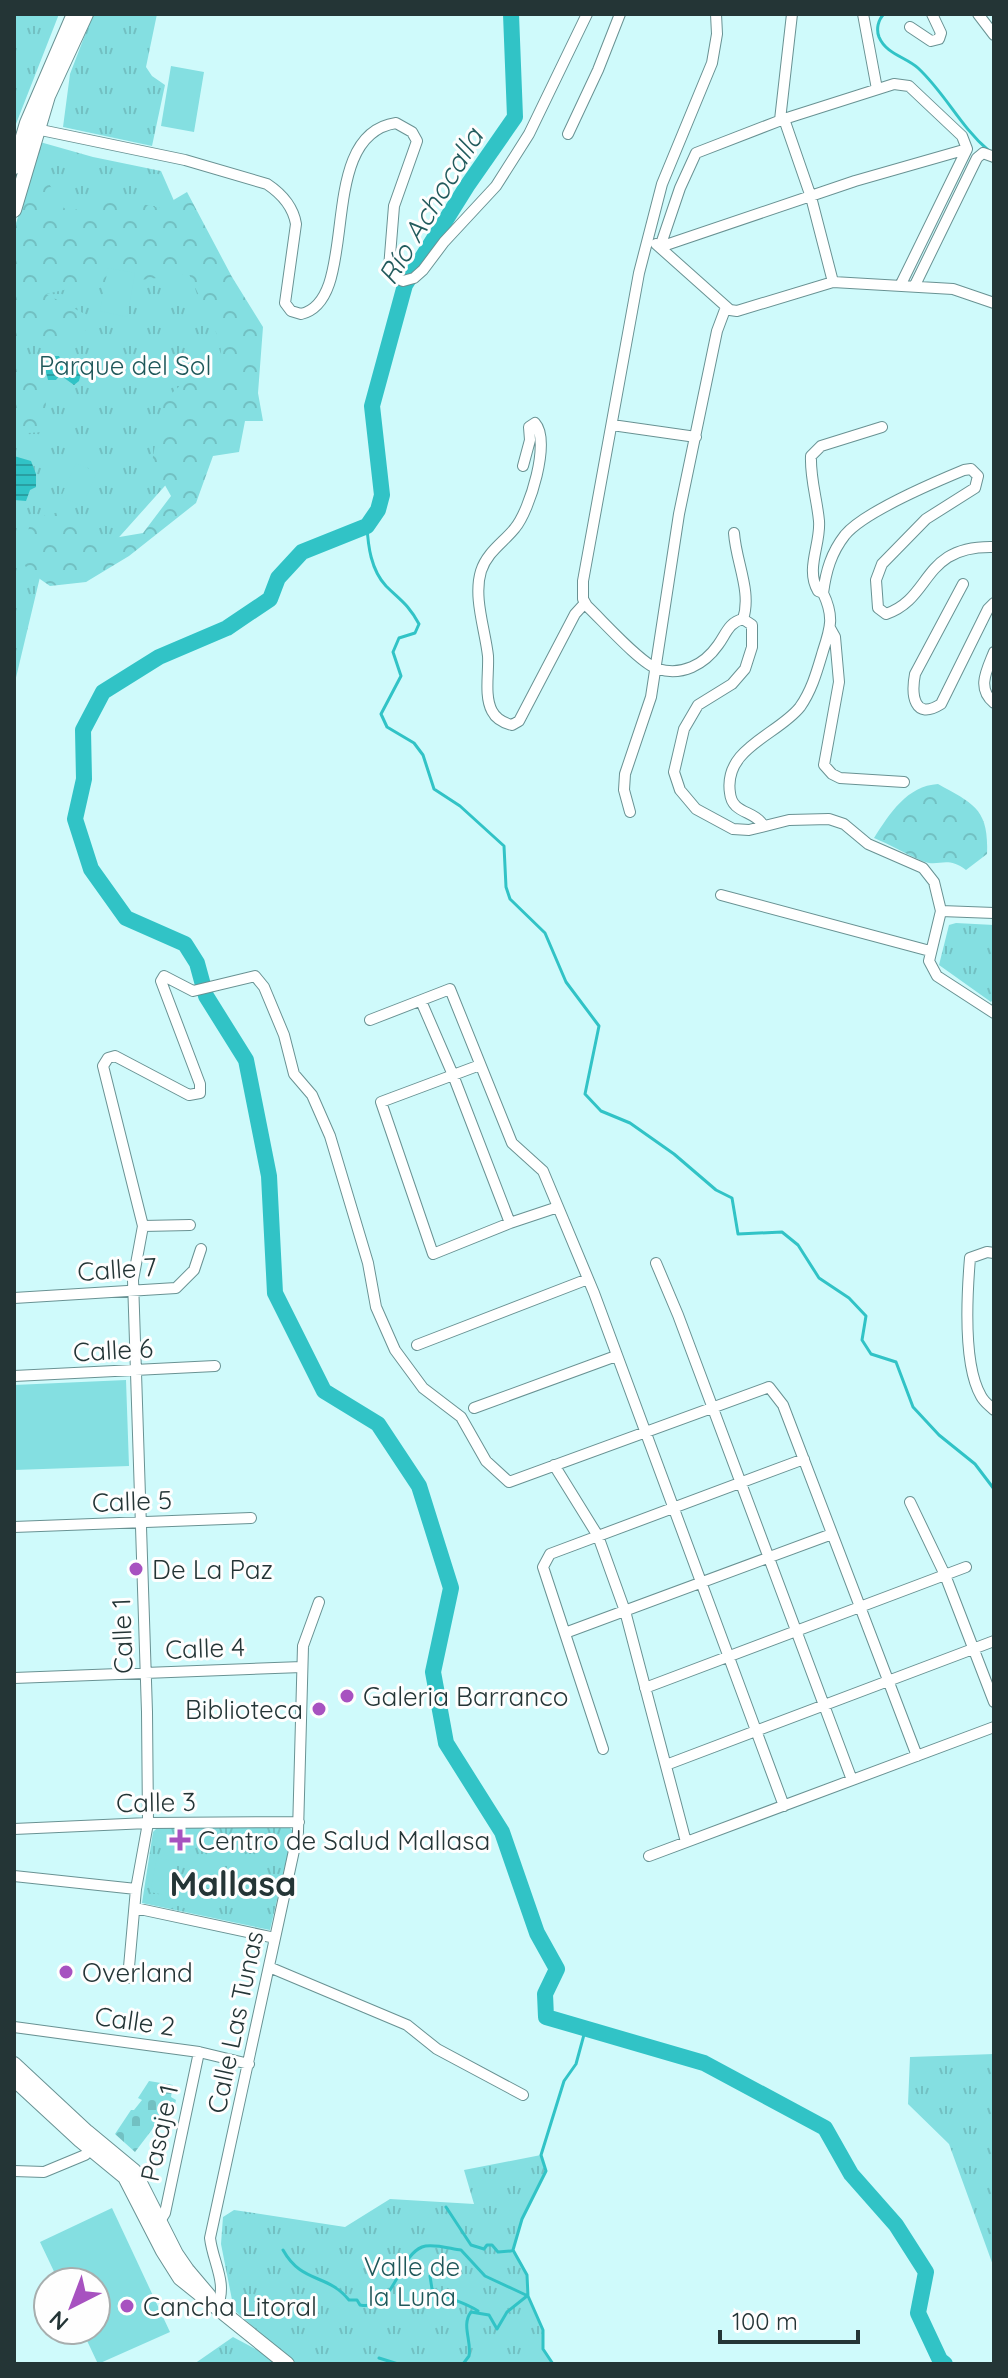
<svg xmlns="http://www.w3.org/2000/svg" width="1008" height="2378" viewBox="0 0 1008 2378" font-family="Quicksand,sans-serif">
	<defs>
		<pattern id="grass-tufts" width="24" height="20" patternUnits="userSpaceOnUse" patternTransform="scale(2)"><rect width="24" height="20" fill="#84dfe1"/><path d="M3 7l-1-3M5 7V3M7 7l1-3M15 17l-1-3M17 17v-4M19 17l1-3" fill="none" stroke="#72c0c2"/></pattern>
		<pattern id="forest-crowns" width="20" height="18" patternUnits="userSpaceOnUse" patternTransform="scale(2)"><rect width="20" height="18" fill="#84dfe1"/><path d="M2 6a3 3 0 1 1 6 0M12 15a3 3 0 1 1 6 0" fill="none" stroke="#72c0c2"/></pattern>
		<pattern id="cemetery-stones" width="16" height="16" patternUnits="userSpaceOnUse" patternTransform="scale(2)"><rect width="16" height="16" fill="#84dfe1"/><path d="M2 7V4a2 2 0 0 1 4 0v3zM10 15v-3a2 2 0 0 1 4 0v3z" fill="#72c0c2"/></pattern>
		<pattern id="water-rules" width="6" height="5" patternUnits="userSpaceOnUse" patternTransform="scale(2)"><rect width="6" height="5" fill="#31c3c6"/><path d="M0 2.5h6" fill="none" stroke="#299fa2"/></pattern>
	</defs>
	<rect width="100%" height="100%" fill="#cffafb"/>
	<path fill="url(#grass-tufts)" d="M14,14H59L14,129Z
		M93,14H157L146,67L152,76L165,85L152,146L63,127L70,74Z
		M40,142L93,157L161,171L258,393L172,478L95,564L40,577L14,686V231Z
		M956,923L994,925V998L991,1002L939,965L949,925Z
		M289,1827L293,1831L270,1930L142,1903L153,1832L157,1828Z
		M994,2054V2268L949,2144L908,2104L910,2057Z
		M541,2155L546,2171L522,2219L513,2250L527,2275L528,2296L543,2330V2349L553,2364H296L234,2310L221,2244L223,2217L234,2210L345,2227L390,2199L474,2204L464,2170Z
		M233,2337L267,2355L276,2364H194Z"/>
	<path fill="url(#forest-crowns)" d="M45,177L66,212L120,199L160,208L187,192L232,277L263,327L258,393L263,421H245L239,452L213,456L196,503L129,556L86,582L50,586L27,570L20,553L32,519L63,511L96,541L143,533L171,496L152,462L163,401L182,384L223,377L220,341L189,274L68,289L46,294L83,313L86,330L60,346L22,328L14,365V231L29,180Z
		M14,365L42,382C46,399 49,416 42,432L14,434Z
		M938,784C974,804 989,809 987,854L966,870C946,855 939,868 922,861C906,854 891,845 874,838C890,813 907,786 938,784Z"/>
	<path fill="url(#cemetery-stones)" d="M149,2081L173,2085L171,2097L176,2100L174,2108L167,2110L135,2152L115,2134L131,2110H134L142,2100L138,2098Z"/>
	<path fill="#84dfe1" d="M171,66L204,72L194,132L161,126Z
		M108,268L135,273L127,317L100,311Z
		M76,463L97,472L82,506L61,497Z
		M126,1380L129,1466L14,1470V1385Z
		M157,1858L177,1862L169,1896L150,1892Z
		M112,2208L170,2332L98,2364L82,2330H96V2282H59L40,2242Z"/>
	<path fill="url(#water-rules)" d="M55,356H59L62,363L72,360L82,370L79,381L74,385L60,375L56,380H48L45,368Z
		M14,456L31,461L36,474V487L30,490L26,501L14,500Z"/>
	<g fill="none" stroke-linecap="round" stroke-linejoin="round">
		<path stroke="#31c3c6" stroke-width="3" d="M884,14C878,20 876,29 879,37C886,54 906,57 918,68C945,93 960,126 988,150
			M367,526C368,546 371,570 386,586C401,601 408,604 419,624L415,633L399,638L393,652L401,676L381,714L387,727L414,743L423,755L434,789L460,806L504,846L506,887L510,899L545,933L566,982L599,1026L585,1094L601,1111L630,1123L674,1154L716,1190L732,1198L738,1234L782,1232L798,1245L819,1278L849,1298L866,1316L862,1340L871,1354L896,1362L913,1407L939,1435L975,1464L994,1489
			M446,2207L471,2245L484,2249L487,2245H492L498,2252L511,2251
			M283,2250C302,2284 327,2273 349,2300H357L360,2305C395,2312 397,2257 422,2247C432,2243 451,2249 461,2250L485,2276L528,2296
			M430,2276L432,2289C446,2299 463,2301 478,2311
			M379,2358L398,2364
			M463,2364L469,2356C472,2341 461,2325 471,2312L489,2315L497,2329L507,2312L527,2296
			M553,2364L543,2349V2330L528,2296L527,2275L513,2250L522,2219L546,2171L541,2155L564,2081L576,2064L585,2031"/>
		<path stroke="#31c3c6" stroke-width="16" d="M511,14L515,117L467,186L405,285L372,406L382,495L378,510L367,526L302,552L278,578L270,599L227,628L159,657L103,692L83,730L84,779L75,819L91,869L126,918L185,944L197,963L206,996L246,1060L269,1176L275,1293L324,1391L378,1424L419,1486L451,1588L433,1672L446,1743L502,1832L537,1933L557,1969L545,1994L546,2017L704,2063L825,2128L851,2174L896,2225L926,2272L918,2313L940,2360L945,2364"/>
		<defs>
			<path id="street" d="M716,14L717,34L712,63L662,184L639,273L583,581V599L587,606C602,620 641,664 658,669C682,676 704,665 718,645C726,634 729,622 743,619L752,625V647L745,669L732,684L698,705L684,729L674,772L680,790L696,809L733,829L749,830L789,820L829,819L844,824L868,844L923,868L934,882L941,911L929,961L937,976L994,1013
				M863,14L877,89
				M978,14L994,35
				M910,27L931,41L939,39L941,33L932,14
				M784,119L811,197L833,282
				M780,120L792,14
				M36,129L185,160L267,184C282,194 293,206 296,224L285,303L291,311L301,314C363,300 313,135 396,123L412,132L417,141L394,206L389,268L392,276L403,281L414,278L423,270L444,242L496,186L529,134L587,14
				M568,134L598,70L620,14
				M656,244L730,310L737,311L833,282L953,289L994,303
				M660,247L680,188L696,153L784,119L894,84L909,86L962,136L967,149L901,284
				M660,247L855,181L967,149
				M915,285L977,158L983,153L994,157
				M612,425L696,437
				M523,466L530,440L529,427L535,423C551,441 530,510 515,528C504,542 487,552 481,571C473,597 485,629 488,656C489,673 484,696 492,711C496,719 504,723 512,725L519,721L575,614L585,603
				M734,533C736,562 752,592 743,619
				M963,584L915,674C911,695 914,721 941,704L988,609L994,603
				M823,593C826,571 831,553 845,535C864,512 935,482 964,470L971,469L978,476L975,488L926,519L882,564L876,580L878,608L886,614C933,598 921,545 994,547
				M830,628L835,637L839,682L824,765L832,774L840,778L904,782
				M994,652C987,670 976,688 994,703
				M630,812L624,790L625,774L651,697L679,514L717,331L726,307
				M763,825C754,810 732,814 730,793C723,748 778,735 800,707C812,690 817,671 823,651C831,627 834,616 823,593L818,591C805,569 821,544 819,521C817,499 810,478 811,456L821,446L882,427
				M721,895L930,951
				M941,911L994,913
				M421,1001L453,1075L510,1223
				M370,1020L450,989L512,1143L543,1171L594,1293L784,1806
				M480,1065L381,1102L433,1254L510,1223L558,1207
				M143,1226L190,1225
				M994,1253L987,1252L970,1258C967,1294 963,1365 981,1396C984,1402 989,1405 994,1410
				M656,1263L678,1315L852,1780
				M14,1298L176,1288L194,1270L201,1249
				M417,1345L588,1279
				M14,1376L215,1366
				M474,1408L616,1356
				M554,1465L598,1536L625,1611L686,1842
				M910,1502L945,1575L994,1702
				M14,1527L251,1518
				M565,1633L832,1534
				M14,1678L302,1667
				M645,1688L966,1567
				M603,1749L543,1567L550,1554L804,1459
				M666,1765L994,1641
				M14,1829L148,1823L299,1822
				M649,1856L994,1727
				M14,1876L136,1889
				M135,1908L275,1938
				M269,1967L407,2025L437,2049L523,2095
				M128,1978L136,1889L148,1823L147,1712L133,1280L143,1226L103,1066L108,1058L115,1056L189,1095L200,1093V1084L161,981L164,976L193,991L255,976L264,987L284,1035L294,1074L312,1095L330,1136L368,1263L376,1307L395,1350L423,1388L461,1417L486,1461L509,1482L769,1387L783,1405L917,1756
				M14,2027L199,2052L249,2064
				M14,2171L44,2172L85,2155L91,2149
				M160,2221L165,2213L199,2052
				M217,2307C228,2283 213,2263 210,2238L298,1832L303,1646L319,1602"/>
			<path id="secondary" d="M14,167L27,123L74,14
				M14,210L48,96L86,14
				M14,2064L87,2132L134,2171L176,2254L187,2270L209,2296
				M14,2079L80,2140L125,2177L163,2251L180,2278L287,2364"/>
		</defs>
		<use href="#street" stroke="#699293" stroke-width="12"/>
		<use href="#secondary" stroke="#699293" stroke-width="16"/>
		<use href="#street" stroke="#fff" stroke-width="10"/>
		<use href="#secondary" stroke="#fff" stroke-width="14"/>
	</g>
	<g fill="#a752c0" stroke="#fefefe" stroke-width="3">
		<circle cx="136" cy="1569" r="8"/>
		<circle cx="347" cy="1696" r="8"/>
		<circle cx="319" cy="1709" r="8"/>
		<path d="M176 1828h8v8h8v8h-8v8h-8v-8h-8v-8h8z"/>
		<circle cx="66" cy="1972" r="8"/>
		<circle cx="127" cy="2306" r="8"/>
	</g>
	<g text-anchor="middle" dominant-baseline="central" stroke-width="6" stroke-linejoin="round" paint-order="stroke">
		<g font-size="26" fill="#1f585a" stroke="#fefefe">
			<text x="125" y="365">Parque del Sol</text>
			<text x="412" y="2266">Valle de<tspan x="412" dy="30">la Luna</tspan></text>
		</g>
		<g font-size="26" fill="#243536" stroke="#fefefe">
			<text transform="translate(117 1269) rotate(-4)">Calle 7</text>
			<text transform="translate(113 1350) rotate(-3)">Calle 6</text>
			<text transform="translate(132 1501) rotate(-2)">Calle 5</text>
			<text transform="translate(122 1636) rotate(-92)">Calle 1</text>
			<text transform="translate(205 1648) rotate(-2)">Calle 4</text>
			<text transform="translate(156 1802) rotate(-1)">Calle 3</text>
			<text transform="translate(135 2021) rotate(8)">Calle 2</text>
			<text transform="translate(235 2022) rotate(-78)">Calle Las Tunas</text>
			<text transform="translate(159 2133) rotate(-78)">Pasaje 1</text>
		</g>
		<g font-size="26" fill="#243536" stroke="#fefefe" text-anchor="start">
			<text x="152" y="1569">De La Paz</text>
			<text x="363" y="1696">Galeria Barranco</text>
			<text x="303" y="1709" text-anchor="end">Biblioteca</text>
			<text x="198" y="1840">Centro de Salud Mallasa</text>
			<text x="82" y="1972">Overland</text>
			<text x="143" y="2306">Cancha Litoral</text>
		</g>
		<g font-size="28" font-style="italic" fill="#225b5d" stroke="#fefefe">
			<text transform="translate(430 206) rotate(-59)">Río Achocalla</text>
		</g>
		<g font-size="34" font-weight="bold" fill="#243536" stroke="#fefefe">
			<text x="233" y="1883">Mallasa</text>
		</g>
	</g>
	<rect width="1008" height="2378" fill="none" stroke="#243536" stroke-width="32"/>
	<g transform="translate(72 2306) rotate(222)"><circle r="38" fill="#fefefe" stroke="#a7aeae" stroke-width="2"/>
	<path d="M0-6L14 30L0 20L-14 30Z" fill="#a752c0"/>
	<text y="-12" font-size="22" font-weight="bold" text-anchor="middle" fill="#243536">N</text>
	</g>
	<path d="M720 2330v12h138v-12" fill="none" stroke="#243536" stroke-width="4"/>
	<text x="732" y="2330" font-size="24" fill="#243536" stroke="#fefefe" stroke-width="6" paint-order="stroke">100 m</text>
</svg>
